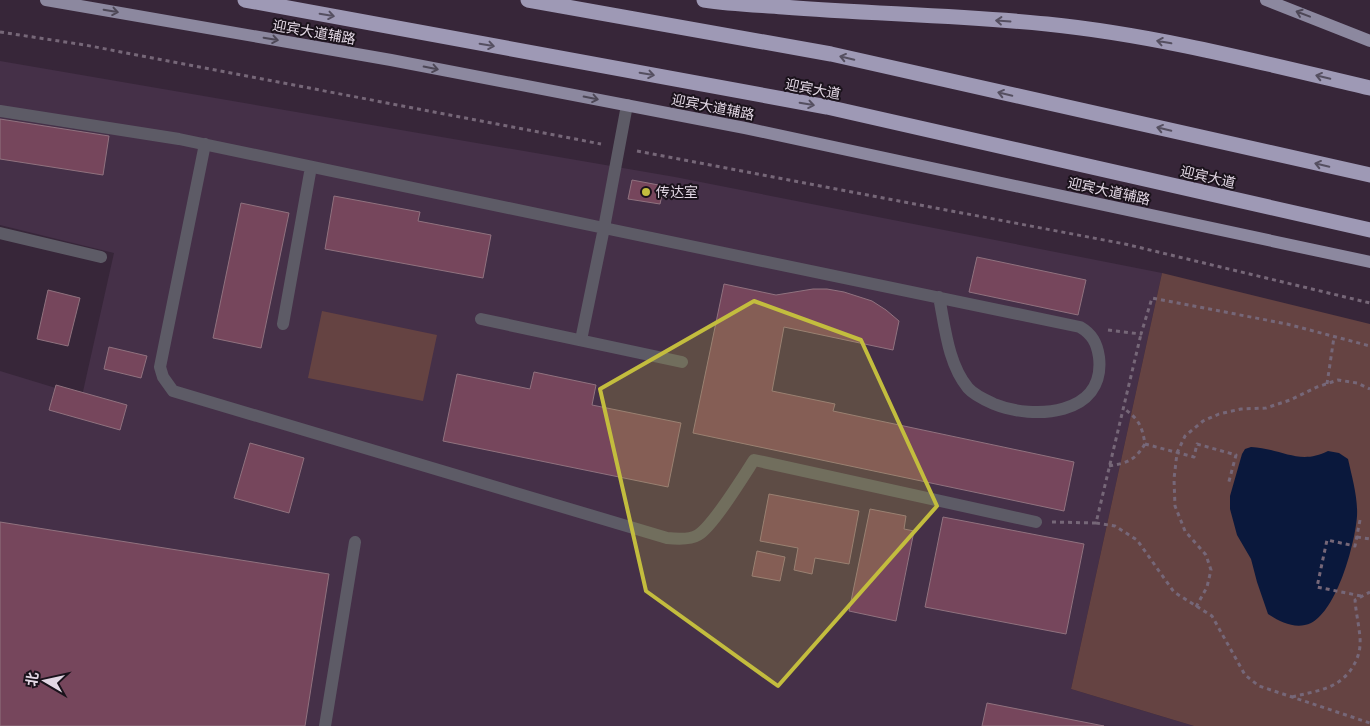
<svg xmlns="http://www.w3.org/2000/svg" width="1370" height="726" viewBox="0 0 1370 726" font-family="'DM Sans','Noto Sans SC',sans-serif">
	<rect width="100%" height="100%" fill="#372639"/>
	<path fill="#453048" d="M0,61L675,177L1162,273L1071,689L1194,726H0V371L82,396L114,253L0,225Z"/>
	<path fill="#654342" d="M1162,273L1370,324V726H1194L1071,689Z
		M322,311L437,335L423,401L308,378Z"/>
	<path fill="#0a183c" d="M1251,447C1280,448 1299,466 1328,451L1339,453L1348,459C1352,477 1358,498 1357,516C1355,544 1337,610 1311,623C1296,630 1280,622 1268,614L1257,582L1251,559L1237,535L1230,509V496L1242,454L1245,449Z"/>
	<path fill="#76465c" stroke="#90727f" d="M0,119L109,136L103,175L0,159Z
		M632,180L664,186L660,204L628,199Z
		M334,196L420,212L418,221L491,235L483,278L325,249Z
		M241,203L289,213L261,348L213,338Z
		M977,257L1086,280L1078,315L969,292Z
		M724,284L776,295L813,289H827L844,292L872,301L886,310L899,321L893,350L784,327L772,391L835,404L833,411L1074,462L1064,511L693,433Z
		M48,290L80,298L68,346L37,339Z
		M109,347L147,356L141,378L104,369Z
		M534,372L596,385L592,405L681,423L668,487L443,441L457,374L530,389Z
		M56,385L127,405L120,430L49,410Z
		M250,443L304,458L289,513L234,498Z
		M769,494L859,511L849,564L815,558L812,574L794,570L798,548L760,541Z
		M870,509L906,516L904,529L914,531L896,621L849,611Z
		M943,517L1084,544L1066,634L925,607Z
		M0,522L329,574L305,726H0Z
		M757,551L785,557L780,581L752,576Z
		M987,703L1104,726H982Z"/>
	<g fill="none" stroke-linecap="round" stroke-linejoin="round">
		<path stroke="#766778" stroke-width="3" stroke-dasharray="4 4" stroke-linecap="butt" d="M0,32L85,45L601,144
			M637,151L1125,244L1370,303
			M1108,330L1141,334L1152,298L1287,324L1370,346
			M1327,384L1334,337
			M1145,444L1194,457L1197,444L1236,455L1228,485
			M1109,466C1128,463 1135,460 1145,444C1142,426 1139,419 1123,408
			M1360,520L1355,546L1327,540L1317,587L1361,596
			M1052,522L1096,523L1141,334
			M1096,523L1115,526L1137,540L1174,592L1212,616L1245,675L1259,686L1370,723
			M1357,537L1370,539
			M1196,607L1207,587L1211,570L1206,555L1185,531L1175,506L1174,479L1177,453L1185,436L1203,421L1219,414L1241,409L1266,408L1290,400L1317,387L1338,380L1357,383L1370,389
			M1292,697C1315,691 1335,690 1350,671C1357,661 1361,651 1360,638C1359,625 1356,613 1355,600L1370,592"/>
		<path stroke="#5d5b66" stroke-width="12" d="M0,111L179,139L604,228L627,105
			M205,144L160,367L163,377L173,391L667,538C676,539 690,540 698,535C713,526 743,477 754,460L1036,522
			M0,233L101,257
			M481,319L682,362
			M283,324L311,167
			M581,340L604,228L1080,327C1092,334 1097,343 1099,357C1106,416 1033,420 994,404C985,400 974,395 968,388C948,364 945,327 939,297
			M325,726L355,542"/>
		<path stroke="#8c889f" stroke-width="12" d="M46,0L391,60L745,128L1370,262
			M1266,0L1370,41"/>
		<path stroke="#9e99b5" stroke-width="15" d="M245,0L827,107L1370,230
			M528,0L831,54L1370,175
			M704,0C730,4 757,5 783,7C871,14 959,15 1047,24C1156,35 1263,63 1370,88"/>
	</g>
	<defs><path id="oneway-shaft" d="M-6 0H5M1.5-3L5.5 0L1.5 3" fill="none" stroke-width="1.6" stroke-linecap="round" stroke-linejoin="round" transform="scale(1.25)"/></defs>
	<g stroke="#4d4756">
		<use href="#oneway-shaft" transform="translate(111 11) rotate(10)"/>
		<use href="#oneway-shaft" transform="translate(1303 14) rotate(-159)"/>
		<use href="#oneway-shaft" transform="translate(271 39) rotate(10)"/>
		<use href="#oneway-shaft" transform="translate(431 68) rotate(11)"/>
		<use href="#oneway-shaft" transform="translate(591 98) rotate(11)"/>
	</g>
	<g stroke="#554f60">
		<use href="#oneway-shaft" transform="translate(327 15) rotate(10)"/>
		<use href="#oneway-shaft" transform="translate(1003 21) rotate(-176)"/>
		<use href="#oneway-shaft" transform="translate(1164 42) rotate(-170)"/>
		<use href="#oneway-shaft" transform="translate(487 45) rotate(10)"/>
		<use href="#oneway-shaft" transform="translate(847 58) rotate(-167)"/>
		<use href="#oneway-shaft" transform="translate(647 74) rotate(10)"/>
		<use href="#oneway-shaft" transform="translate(1323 77) rotate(-167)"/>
		<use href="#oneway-shaft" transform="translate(1005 94) rotate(-167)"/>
		<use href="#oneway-shaft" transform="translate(807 104) rotate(10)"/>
		<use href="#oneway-shaft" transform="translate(1164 129) rotate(-167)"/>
		<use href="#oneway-shaft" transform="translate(1322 165) rotate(-167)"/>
	</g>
	<path fill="#c3bd3e" fill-opacity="0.2" stroke="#c3bd3e" stroke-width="4" stroke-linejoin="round" d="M754,301L861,340L937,506L778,686L646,591L600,389Z"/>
	<circle fill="#c3bd3e" stroke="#1a121b" stroke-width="2" cx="646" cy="192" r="5"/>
	<g text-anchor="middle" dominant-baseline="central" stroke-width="4" stroke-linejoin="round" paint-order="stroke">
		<g font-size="14" fill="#e2d7e4" stroke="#1a121b">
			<text transform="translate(314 32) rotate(10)">迎宾大道辅路</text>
			<text transform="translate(813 89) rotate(11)">迎宾大道</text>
			<text transform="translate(713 107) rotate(11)">迎宾大道辅路</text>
			<text transform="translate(1208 177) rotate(13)">迎宾大道</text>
			<text transform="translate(1109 191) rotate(12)">迎宾大道辅路</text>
		</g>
		<g font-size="14" fill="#e2d7e4" stroke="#1a121b" text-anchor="start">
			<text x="656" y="192">传达室</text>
		</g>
	</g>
	<g transform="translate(45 681) rotate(279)" stroke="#1a121b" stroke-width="4" paint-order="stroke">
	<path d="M0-4L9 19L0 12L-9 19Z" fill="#e2d7e4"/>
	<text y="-8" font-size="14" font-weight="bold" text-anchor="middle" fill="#e2d7e4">北</text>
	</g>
</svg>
